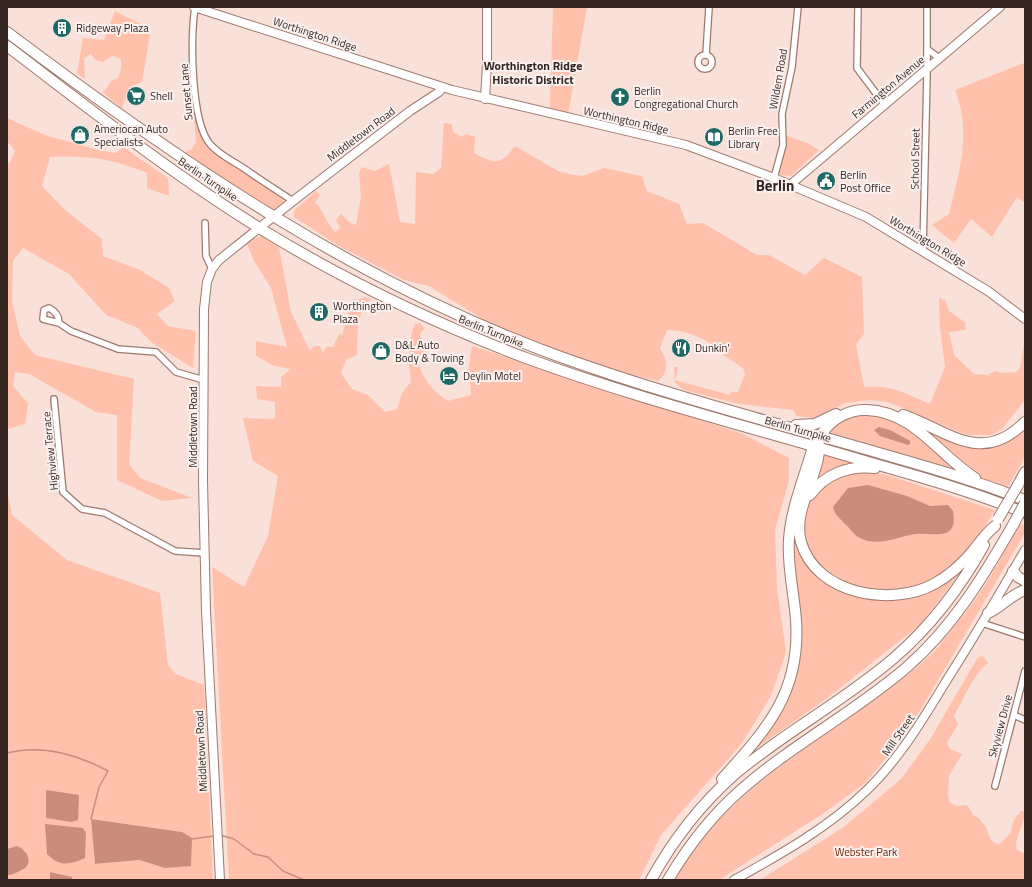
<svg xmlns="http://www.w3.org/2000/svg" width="1032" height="887" viewBox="0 0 1032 887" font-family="'Titillium Web',sans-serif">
	<rect width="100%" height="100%" fill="#f9e0d8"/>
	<path fill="#ffc0ac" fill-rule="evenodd" d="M553,7H587L567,120L548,115L550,105Z
		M115,11L143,25L150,34L142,82L129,87L122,108L103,93L111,81L118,78L121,69V59L112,56L103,62L95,60L91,54L84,58L85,79L77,73L83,38L104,40Z
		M1024,63L1025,203L1017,197L992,237L971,219L954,243L932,225L949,214C959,172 972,133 955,90Z
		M192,93L197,126L202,138L210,149L280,195L283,199V203L277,209L272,210L225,180L185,152L192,149L196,142Z
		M7,118L45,135L98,150L116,153L123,147L168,178L169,196L147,188V173C114,159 86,155 50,157L42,186L65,210L102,239L103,256L140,270L169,288L175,301L157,314L168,326L196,331L193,368L151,342L138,328L106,315L69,274L23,248L13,261L12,301L20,336L35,355L134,379L129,464L140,478L192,498L162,501L117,480V415L96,412L29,374L15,372L13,386L28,403L25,424L7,429V163L9,164L15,151L7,141Z
		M444,123L452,124L453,132L462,137L466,134L475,137L474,153C495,164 500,166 515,146L558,171L574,175L583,176L604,168L642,176L647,191L679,204L687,224L703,223L757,255H769L805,275L824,258L862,277L864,334L856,344L864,387C894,385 904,393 930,404L945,367L940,328L939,298L945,300L949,311L966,323L965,330L949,332L954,355L974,374L988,375L995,371L1004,373L1017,372L1021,365L1025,335V400L1001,430L991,435H966L888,402L870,400L846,403L814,418L797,416L793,410L739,404L684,390L675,383L674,367H678L675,380L730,395L731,392H738L745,374L743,368L722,354L723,351C704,339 689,330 667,330L660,348C667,360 670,371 658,381L612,370L494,326L429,286L404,280L339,246L294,217V211L316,191L320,195L315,202C324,211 326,223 335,232L340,228L336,220L341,214L350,223L356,225L361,197L359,173L362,167L375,171L389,164L400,222L415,224L416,172L433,174L441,168Z
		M787,136L807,143L819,150L791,176L781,175L777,171L785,149V137Z
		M262,236L279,247L291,312L310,351L314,346H320L323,353L326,347H333L339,334L342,335L353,299L358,300L365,297L371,299C355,313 358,336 357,355L346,360L341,373L352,389L368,395L385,412L397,409L402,393L411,382C408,360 407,344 415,324L420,323L425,329L421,332L420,337L428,345L423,354L418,356C418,374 433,392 448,401L471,395L469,366L472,346L743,434L789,458V480L775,530L777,588L786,652L771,696L742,743L661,835L639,880H229L212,567L244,587L268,536L278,476L253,461L243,418L273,419L275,416V402L257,399L256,386L281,387V377L291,369L274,366L256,356V341L287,347L271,288L254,261L247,244L258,237Z
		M859,415C896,416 916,433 941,458C946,462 951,465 955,470L830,433V431L842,420Z
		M915,425L978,447L1025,425V457L1006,490L982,479L964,467Z
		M825,454L859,463L816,481L823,456Z
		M867,471L887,475L995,510C984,529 971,548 956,564C929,593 877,600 843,580C829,572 813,561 806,546C793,515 819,480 848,473C854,471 861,472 867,471Z
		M7,489L12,515L67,560L160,593L168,665L176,674L204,685L213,880H73L72,877L50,872V880H7V875H10L28,863L25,850L16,846L7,849ZM91,819L182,832L165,868L139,860L95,864Z
		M1020,524L1025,526V533L921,709L886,758L865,783L821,815L719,880H675C732,776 847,731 932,654C940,646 946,636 953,628C961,618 970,608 977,597C993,574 1006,548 1020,524Z
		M795,530C797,539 798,550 802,557C815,582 867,607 895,599C909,594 950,569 962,570L921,624L830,696L747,755L774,723L788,700L796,674L801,632L798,588L791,548Z
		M983,656L988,663C974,673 963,700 954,716L958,724L947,743L950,749L962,754L949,776L948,795L950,803L957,806L964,805L968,806L973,815L979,818L986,827L991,840L998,845L1011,833C1012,822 1014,819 1021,811H1025C1025,824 1013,838 1017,850L1025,854V880H760L844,827L901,779L931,738L978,657Z"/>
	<path fill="#cb8d79" d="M879,427L890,430L910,441V444L908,445L880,436L874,430Z
		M868,485L907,496L930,506L948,505L953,511C959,543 932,532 915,534C896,537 878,548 858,537C853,534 850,528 845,524C840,518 835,516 833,507L848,488Z
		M46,790L79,795L78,820L71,822L46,818Z
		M91,819L182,832L192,838L191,866L165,868L139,860L95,864Z
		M45,824L83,828L86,833L85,858C70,865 59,867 47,854Z
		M16,846C24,847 34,860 25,868C21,871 15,873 10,875H7V849Z
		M50,872L72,877L73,880H50Z"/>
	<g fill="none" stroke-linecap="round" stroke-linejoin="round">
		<path stroke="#cb8d79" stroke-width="1.5" d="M7,753C42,744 78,755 108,771L99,787L91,819
			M220,835L234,839L254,854L268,857L283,871L304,880
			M192,839L214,836"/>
		<defs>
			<path id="street" d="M858,7L857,68L884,104
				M195,8C190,37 191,122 210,144C218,154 231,160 242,167C259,179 276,190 293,201
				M927,49L939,58
				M706,55L709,7
				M698 62a7 7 0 1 1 14 0a7 7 0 1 1-14 0Z
				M774,178L783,145L782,114L792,67L798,7
				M205,223L206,256L212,269
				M923,250L927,74V7
				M49,308C55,311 59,316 59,323L43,319L44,310Z
				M59,323L71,331L118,349L156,352L176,372L204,380
				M54,399L63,492L82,509L105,513L175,551L205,553
				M982,623L1025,637
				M1014,715L1025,720
				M995,786L1025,671"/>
			<path id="secondary" d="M194,7L452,90L686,145L774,178L866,217L988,291L1025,319
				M485,99L487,64V7
				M790,185L1000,7
				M220,880L206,611L203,481L204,309L207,282L212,269L219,260L293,201L410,111L439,92L443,87
				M734,880C781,854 828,828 867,790C899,759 922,721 945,683C973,639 999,595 1025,550"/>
			<path id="highway" d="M7,32C178,161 356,282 558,356C663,394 772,422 879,453C928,467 977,481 1025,500
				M7,46C90,109 172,174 261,229C344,280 434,323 526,358C638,399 754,428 868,462C921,477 974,492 1025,513
				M903,415C949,431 981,466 1025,422
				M796,425L815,424L836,414
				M975,478C940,456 913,411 867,410C850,409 833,418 823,432C815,444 821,447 818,458C813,485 793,514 801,542C816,595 892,607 934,584C949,576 962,564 973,551C980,542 986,533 995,526
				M1018,485L1025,472
				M810,495C825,474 849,465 875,468
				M1013,571L1018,577L1025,581
				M988,613C1002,607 1010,595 1025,590
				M722,779C767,729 801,692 796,620C794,593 787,566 789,539C791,511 802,483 810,457L812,450L817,447
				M651,880C673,840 701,804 735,774C785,732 844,701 894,658C931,626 960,588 984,545
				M668,880C688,846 712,815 742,789C793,744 855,712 907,667C953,627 983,577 1013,525"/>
		</defs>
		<use href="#street" stroke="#9e796d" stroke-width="8"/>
		<use href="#secondary" stroke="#9e796d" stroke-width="10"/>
		<use href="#highway" stroke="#9e796d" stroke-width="12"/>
		<use href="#street" stroke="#fff" stroke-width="5.5"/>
		<use href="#secondary" stroke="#fff" stroke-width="8"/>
		<use href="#highway" stroke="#fff" stroke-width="10"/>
		<defs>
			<path id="highway-bridge" d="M998,519L1018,485
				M1013,525L1025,503"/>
		</defs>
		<use href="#highway-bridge" stroke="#9e796d" stroke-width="12" stroke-linecap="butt"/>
		<use href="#highway-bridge" stroke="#fff" stroke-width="10"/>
	</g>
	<defs>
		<symbol id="building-disc" viewBox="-11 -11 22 22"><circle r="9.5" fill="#1e6965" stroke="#faf1ef"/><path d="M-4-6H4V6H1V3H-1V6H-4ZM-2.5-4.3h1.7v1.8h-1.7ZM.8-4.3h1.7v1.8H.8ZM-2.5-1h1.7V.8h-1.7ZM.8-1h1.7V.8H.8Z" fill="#fff"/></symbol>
		<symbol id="supermarket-disc" viewBox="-11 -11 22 22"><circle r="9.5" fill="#1e6965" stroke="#faf1ef"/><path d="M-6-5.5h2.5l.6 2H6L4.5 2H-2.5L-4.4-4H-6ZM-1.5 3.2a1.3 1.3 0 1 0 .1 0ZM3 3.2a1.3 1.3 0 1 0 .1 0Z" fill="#fff"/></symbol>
		<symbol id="church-disc" viewBox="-11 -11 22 22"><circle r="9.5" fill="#1e6965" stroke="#faf1ef"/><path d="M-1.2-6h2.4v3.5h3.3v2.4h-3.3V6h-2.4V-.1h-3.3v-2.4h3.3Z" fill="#fff"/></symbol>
		<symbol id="shop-disc" viewBox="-11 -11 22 22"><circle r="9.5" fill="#1e6965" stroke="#faf1ef"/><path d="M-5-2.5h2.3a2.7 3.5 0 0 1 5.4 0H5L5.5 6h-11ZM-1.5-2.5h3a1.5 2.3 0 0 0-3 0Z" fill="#fff"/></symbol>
		<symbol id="library-disc" viewBox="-11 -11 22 22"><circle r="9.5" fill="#1e6965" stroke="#faf1ef"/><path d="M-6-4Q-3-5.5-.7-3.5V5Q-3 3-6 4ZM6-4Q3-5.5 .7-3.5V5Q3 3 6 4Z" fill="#fff"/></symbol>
		<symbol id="civic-disc" viewBox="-11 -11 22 22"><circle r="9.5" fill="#1e6965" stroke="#faf1ef"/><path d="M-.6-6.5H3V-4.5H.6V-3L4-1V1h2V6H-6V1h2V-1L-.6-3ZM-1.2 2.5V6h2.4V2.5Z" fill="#fff"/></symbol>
		<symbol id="restaurant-disc" viewBox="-11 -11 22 22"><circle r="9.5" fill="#1e6965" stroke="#faf1ef"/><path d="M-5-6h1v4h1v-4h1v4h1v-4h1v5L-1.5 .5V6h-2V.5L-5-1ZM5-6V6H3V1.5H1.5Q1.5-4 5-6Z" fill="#fff"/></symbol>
		<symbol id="hotel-disc" viewBox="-11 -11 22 22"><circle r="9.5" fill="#1e6965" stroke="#faf1ef"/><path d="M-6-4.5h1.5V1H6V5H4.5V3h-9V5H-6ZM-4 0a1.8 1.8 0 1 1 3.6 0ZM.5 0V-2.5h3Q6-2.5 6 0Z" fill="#fff"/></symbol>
	</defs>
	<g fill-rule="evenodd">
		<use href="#building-disc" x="51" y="17" width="22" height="22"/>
		<use href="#supermarket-disc" x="125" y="85" width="22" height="22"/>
		<use href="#church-disc" x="609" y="86" width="22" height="22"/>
		<use href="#shop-disc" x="69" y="124" width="22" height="22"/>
		<use href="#library-disc" x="703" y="126" width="22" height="22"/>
		<use href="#civic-disc" x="815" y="170" width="22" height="22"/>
		<use href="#building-disc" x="308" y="301" width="22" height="22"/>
		<use href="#restaurant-disc" x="670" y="337" width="22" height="22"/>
		<use href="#shop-disc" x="370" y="340" width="22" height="22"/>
		<use href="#hotel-disc" x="438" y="365" width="22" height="22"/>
	</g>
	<g text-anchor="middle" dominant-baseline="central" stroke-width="4" stroke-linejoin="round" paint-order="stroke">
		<g font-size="11" fill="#362621" stroke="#faf1ef" text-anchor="start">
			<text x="76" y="28">Ridgeway Plaza</text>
			<text x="634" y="91">Berlin<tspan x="634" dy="13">Congregational Church</tspan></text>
			<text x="150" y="96">Shell</text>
			<text x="94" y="129">Ameriocan Auto<tspan x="94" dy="13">Specialists</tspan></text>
			<text x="728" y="131">Berlin Free<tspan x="728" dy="13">Library</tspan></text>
			<text x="840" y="175">Berlin<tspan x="840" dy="13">Post Office</tspan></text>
			<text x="333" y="306">Worthington<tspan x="333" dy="13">Plaza</tspan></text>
			<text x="395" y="345">D&amp;L Auto<tspan x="395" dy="13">Body &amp; Towing</tspan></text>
			<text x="695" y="348">Dunkin'</text>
			<text x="463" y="376">Deylin Motel</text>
		</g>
		<g font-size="11" fill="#362621" stroke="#faf1ef">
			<text transform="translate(315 34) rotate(18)">Worthington Ridge</text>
			<text transform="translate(778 79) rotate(-80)">Wildem Road</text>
			<text transform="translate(888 87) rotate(-40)">Farmington Avenue</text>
			<text transform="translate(186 92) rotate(-95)">Sunset Lane</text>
			<text transform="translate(626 120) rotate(13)">Worthington Ridge</text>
			<text transform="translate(361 134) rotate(-37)">Middletown Road</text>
			<text transform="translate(915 159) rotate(-89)">School Street</text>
			<text transform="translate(208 179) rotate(34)">Berlin Turnpike</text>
			<text transform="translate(928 241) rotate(31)">Worthington Ridge</text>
			<text transform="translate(491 331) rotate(22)">Berlin Turnpike</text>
			<text transform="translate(193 427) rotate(-90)">Middletown Road</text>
			<text transform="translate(798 429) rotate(16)">Berlin Turnpike</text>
			<text transform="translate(50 451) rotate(-96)">Highview Terrace</text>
			<text transform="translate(1000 726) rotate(-75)">Skyview Drive</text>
			<text transform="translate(898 735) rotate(-55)">Mill Street</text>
			<text transform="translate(201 751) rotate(-93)">Middletown Road</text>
		</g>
		<g font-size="11" fill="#702609" stroke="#faf1ef">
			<text x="866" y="852">Webster Park</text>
		</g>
		<g font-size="12" font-weight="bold" fill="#362621" stroke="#faf1ef">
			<text x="533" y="65">Worthington Ridge<tspan x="533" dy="14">Historic District</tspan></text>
		</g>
		<g font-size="15" font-weight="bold" fill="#362621" stroke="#faf1ef">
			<text x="775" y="185">Berlin</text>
		</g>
	</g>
	<rect width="1032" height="887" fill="none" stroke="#362621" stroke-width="16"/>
</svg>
